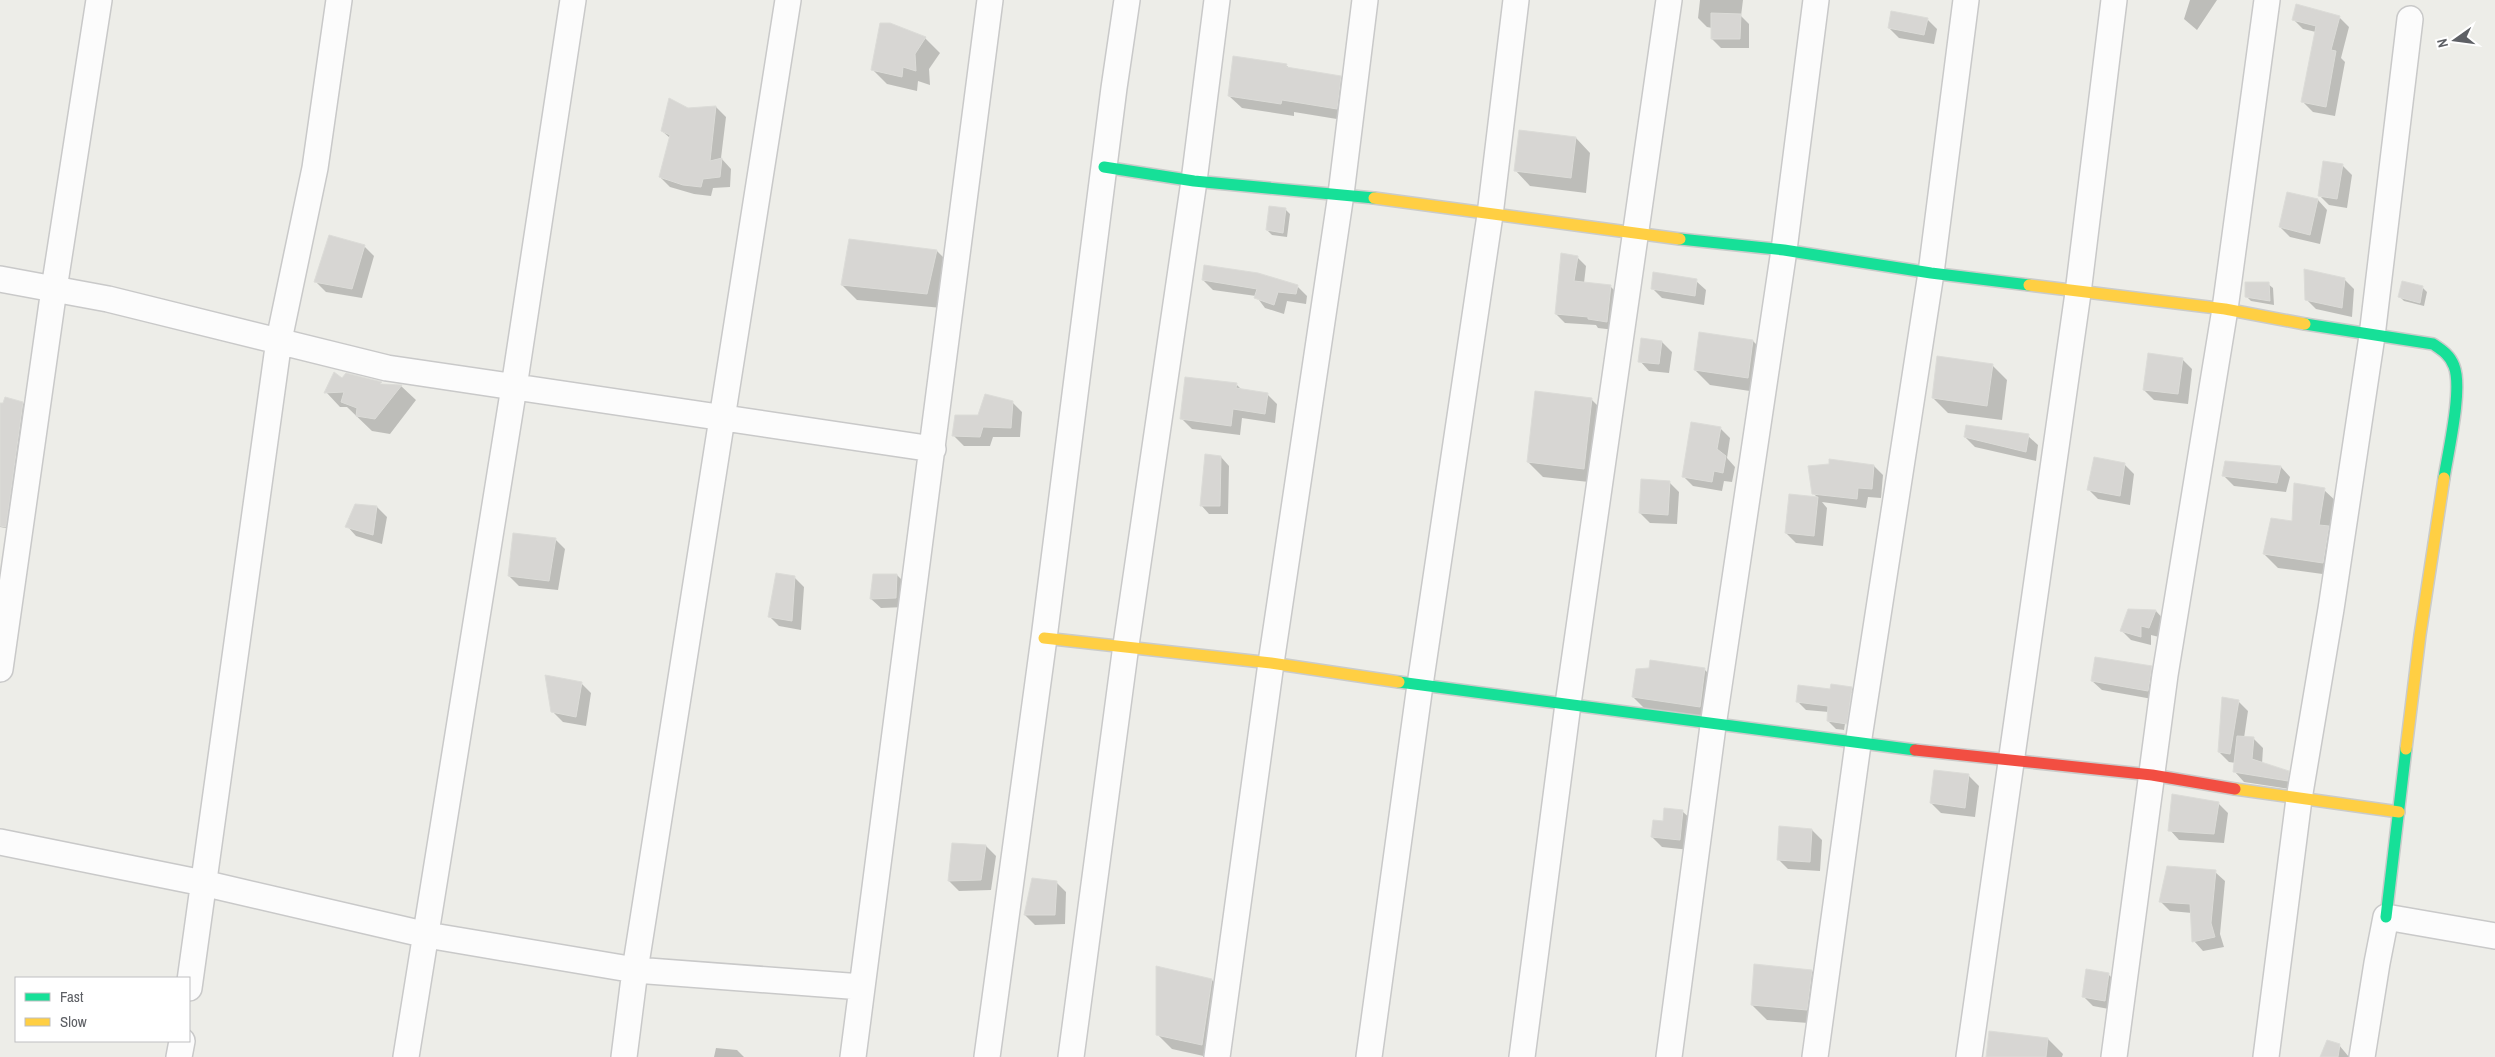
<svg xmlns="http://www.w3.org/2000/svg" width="2495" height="1057" viewBox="0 0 2495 1057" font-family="'Archivo Narrow',sans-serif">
	<rect width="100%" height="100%" fill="#edede8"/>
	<path fill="#0003" fill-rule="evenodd" d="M1700,0H1743L1741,16L1749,24V48H1721L1712,39V28L1707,27L1698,18Z
		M2190,0H2217L2197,30L2184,19Z
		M2339,17L2349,27L2341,58L2345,62L2335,116L2313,112L2303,102L2316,32L2303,29L2293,19Z
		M1927,19L1937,29L1934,44L1899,38L1889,28Z
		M925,38L940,53L929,69L930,85L918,81L917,91L887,84L872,69Z
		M1286,65L1290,69L1341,77L1353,90L1349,121L1294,112V116L1242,108L1229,96Z
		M716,107L726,117L721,158L731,169L730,187L713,188L711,196L694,194L670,187L660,177L670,138L662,131L688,109Z
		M1576,138L1590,153L1586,193L1530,186L1516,171Z
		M2342,165L2352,175L2347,208L2329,205L2319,195Z
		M2318,200L2327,210L2320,244L2290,237L2280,227Z
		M1285,209L1290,214L1287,237L1272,235L1267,230Z
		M364,246L374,256L362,298L326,292L316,282Z
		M937,251L952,266L942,308L857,300L842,285Z
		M1577,257L1586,266L1584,283L1611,287L1620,296L1615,330L1598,328L1596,325L1565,323L1556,314Z
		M2344,279L2354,289L2352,317L2316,309L2306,299Z
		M1203,280L1297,286L1307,296L1306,304L1287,301L1284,314L1265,308L1256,296L1213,290Z
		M1696,281L1706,290L1704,305L1662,298L1652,288Z
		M2268,284L2273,288L2274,305L2251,301L2246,296Z
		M2422,287L2427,292L2424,306L2404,301L2399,296Z
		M1753,341L1768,356L1763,393L1710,385L1695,370Z
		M1662,342L1672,352L1669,373L1649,371L1640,361Z
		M2182,359L2192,369L2188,404L2154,400L2144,390Z
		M1992,365L2007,380L2002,420L1948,413L1933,398Z
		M342,380L401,386L416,400L390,434L372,431L347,407H340L326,392Z
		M1236,384L1243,391L1267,394L1277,404L1275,423L1242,418L1240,435L1192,429L1182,419Z
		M1591,399L1606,414L1598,483L1543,477L1528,462Z
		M1012,402L1022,412L1020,437H993L990,446H964L954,436L979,416Z
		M23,403L38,418L22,531L0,527V404Z
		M1720,428L1730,438L1727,458L1735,467L1732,482L1724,481L1722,491L1693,486L1683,476Z
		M2028,436L2038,445L2036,461L1975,447L1965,437Z
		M1221,457L1229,466L1228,514H1209L1201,505Z
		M2124,464L2134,474L2130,505L2098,499L2088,489Z
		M1874,466L1883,475L1881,498L1868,497L1866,508L1822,502L1827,508L1823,546L1796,543L1786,533L1790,495L1818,498L1813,493Z
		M2281,467L2290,477L2286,492L2234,486L2224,476Z
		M1669,482L1679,492L1677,524L1650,523L1640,513Z
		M2324,490L2338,503L2337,576L2278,568L2264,554Z
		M377,507L387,517L382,544L356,536L347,526Z
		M555,539L565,549L558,590L519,586L509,576Z
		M897,575L907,585L905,607L881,608L871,599Z
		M794,577L804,587L801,630L779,626L769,616Z
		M2129,610L2156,611L2165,621L2159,637L2151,635V645L2131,640L2121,630Z
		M2151,668L2161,677L2158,700L2102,690L2092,681Z
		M1704,669L1718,683L1713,720L1647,711L1633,697Z
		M581,683L591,693L586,726L563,722L553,712Z
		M1852,688L1860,696L1854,731L1836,729L1828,721L1829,712L1806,710L1798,702L1832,691ZM1850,693H1852L1847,730H1844Z
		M2238,701L2248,711L2244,738H2253L2263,748L2262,764L2288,772L2298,782L2297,790L2244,782L2235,772L2236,763L2229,762L2219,752Z
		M1935,771L1969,776L1979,786L1975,817L1941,813L1931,803Z
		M2218,803L2228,813L2224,843L2179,840L2170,830Z
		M1665,810L1683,812L1693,821L1690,850L1662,847L1652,837L1664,822Z
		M1812,830L1822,840L1820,871L1788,869L1778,859Z
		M953,845L986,846L996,856L991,890L959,891L949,881Z
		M2215,872L2225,881L2220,934L2224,947L2203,951L2194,941L2192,913L2170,911L2161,902Z
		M1033,879L1056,882L1066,892L1065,924L1035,925L1025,915Z
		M1812,971L1827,986L1822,1024L1767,1020L1752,1005Z
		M2108,974L2118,984L2114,1010L2093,1006L2083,996Z
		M1212,980L1227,995L1208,1057L1172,1049L1157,1034Z
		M2048,1039L2063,1054L2062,1057H1987Z
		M2339,1045L2349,1057H2321Z
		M716,1048L737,1050L744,1057H714Z"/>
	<path fill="#d7d6d3" stroke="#dcdcd8" d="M2296,4L2340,16L2331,50L2336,51L2326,107L2301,102L2316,26L2292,20Z
		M1891,11L1928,18L1924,35L1888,28Z
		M1711,13L1741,14L1740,39H1711Z
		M880,23H890L926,37L915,54L916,71L903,67L902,77L871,70Z
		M1233,56L1287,64L1286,67L1341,76L1337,109L1282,100L1281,104L1228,96Z
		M669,98L688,108L716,106L710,161L722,158L720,177L703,179L701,187L683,185L659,177L670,135L661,131Z
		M1519,130L1576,137L1571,178L1514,171Z
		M2323,161L2343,164L2337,199L2318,196Z
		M2287,192L2318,199L2310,235L2279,227Z
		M1269,206L1286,208L1283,233L1266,230Z
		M329,235L365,245L352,289L314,282Z
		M849,239L937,250L927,294L841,285Z
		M1561,253L1578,256L1574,281L1611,285L1607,322L1588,319V317L1555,314Z
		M1204,265L1258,273L1298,285L1296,294L1278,292L1274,305L1254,298L1257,289L1202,280Z
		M2304,269L2345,278L2342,308L2305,300Z
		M1653,272L1697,279L1695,296L1651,289Z
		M2402,281L2423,286L2420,303L2398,297Z
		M2245,282H2269L2270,301L2245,297Z
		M1699,332L1753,340L1748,378L1694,370Z
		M1641,338L1662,341L1659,364L1638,362Z
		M2148,353L2183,358L2178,394L2143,390Z
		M1937,356L1993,364L1987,406L1932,398Z
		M334,372L342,378L346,373L382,382L380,384L402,385L375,419L356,416L357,408L341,402L344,392L324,393Z
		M1185,377L1237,383L1236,388L1268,393L1265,414L1233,409L1231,426L1180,419Z
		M1535,391L1592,398L1584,469L1527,462Z
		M985,394L1013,401L1011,428L983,427L980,437L952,436L955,415H978Z
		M5,397L23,402L6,527L0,526V403H3Z
		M1691,422L1721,427L1717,449L1726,456L1723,473L1714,471L1712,482L1682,477Z
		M1966,425L2029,434L2026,452L1964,437Z
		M1205,454L1221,456L1220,506H1200Z
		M2094,457L2125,463L2120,496L2087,490Z
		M1829,459L1874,465L1872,489L1858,488L1857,499L1812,494L1808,466L1829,464Z
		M2225,461L2281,466L2277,483L2222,476Z
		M1641,479L1670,481L1668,515L1639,513Z
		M2294,483L2325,488L2319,525L2329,526L2323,563L2263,554L2271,518L2292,521Z
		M1789,494L1818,497L1814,536L1785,533Z
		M355,504L377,506L373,535L345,527Z
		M513,533L556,538L549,581L508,576Z
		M776,573L795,576L792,621L768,617Z
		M873,574H897L896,598L870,599Z
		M2128,609L2156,610L2149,628L2141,626V637L2120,631Z
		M2095,657L2152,666L2148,691L2091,681Z
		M1650,660L1705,668L1700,707L1632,697L1636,669L1649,668Z
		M545,675L582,682L576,717L551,712Z
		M1831,684L1852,687L1847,724L1827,721L1828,706L1796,702L1798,685L1830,689Z
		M2222,697L2239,700L2230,754L2218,752Z
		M2237,736L2254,737L2252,759L2289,771L2288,781L2233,772Z
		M1934,770L1969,774L1965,808L1930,803Z
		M2172,794L2219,802L2214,834L2168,831Z
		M1664,808L1683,810L1680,840L1651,837L1653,820L1663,821Z
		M1779,826L1812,829L1810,862L1777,860Z
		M952,843L986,845L981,880L948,881Z
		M2167,866L2216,870L2211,923L2215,937L2192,942L2190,904L2159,902Z
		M1032,878L1057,881L1055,915H1024Z
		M1754,964L1812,970L1807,1010L1751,1005Z
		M1156,966L1212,979L1202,1045L1156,1035Z
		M2086,969L2109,973L2105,1001L2082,997Z
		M1989,1031L2048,1038L2046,1057H1986Z
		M2327,1040L2340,1044L2338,1057H2320Z"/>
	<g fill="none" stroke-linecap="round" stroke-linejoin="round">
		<defs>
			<path id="street" d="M0,279L108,299L387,368L933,449
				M0,669L54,289L99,0
				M0,842L203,883L427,935L635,970L862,987
				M189,988L279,340L315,168L339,0
				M179,1057L182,1041
				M406,1057L514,387L573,0
				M624,1057L635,970L788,0
				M853,1057L990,0
				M987,1057L1044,638L1114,88L1127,0
				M1071,1057L1126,645L1194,181L1217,0
				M1217,1057L1271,663L1341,194L1365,0
				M1369,1057L1420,685L1490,215L1516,0
				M1522,1057L1568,704L1669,0
				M1669,1057L1713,726L1784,250L1816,0
				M1815,1057L1858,744L1931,273L1966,0
				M1969,1057L2078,293L2114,0
				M2114,1057L2165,675L2225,309L2267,0
				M2266,1057L2299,799L2331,609L2372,336L2410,19
				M2362,1057L2377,963L2386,917L2495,936"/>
			<path id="fast" d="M1104,167L1194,181L1374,198
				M1680,239L1784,250L1931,273L2029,285
				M2305,324L2433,344C2442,350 2450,355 2454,366C2463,389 2448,452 2444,478
				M1399,682L1915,750
				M2386,917L2406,749"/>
			<path id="slow" d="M1374,198L1680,239
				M2029,285L2225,309L2305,324
				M1044,638L1271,663L1399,682
				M2406,749L2420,635L2444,478
				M2235,789L2399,812"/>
			<path id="jam" d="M1915,750L2152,775L2235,789"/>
		</defs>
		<use href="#street" stroke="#c9c9c9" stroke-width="28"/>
		<use href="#fast" stroke="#cacbca" stroke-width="14"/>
		<use href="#slow" stroke="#cacbca" stroke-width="14"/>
		<use href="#jam" stroke="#cacbca" stroke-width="14"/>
		<use href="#street" stroke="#fcfcfc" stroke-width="25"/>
		<use href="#fast" stroke="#16e098" stroke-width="11"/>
		<use href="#slow" stroke="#ffcf43" stroke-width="11"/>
		<use href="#jam" stroke="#f24e42" stroke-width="11"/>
	</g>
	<rect x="15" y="977" width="175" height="65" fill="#ffffff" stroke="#bfbfc1"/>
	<rect x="25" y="993" width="25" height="8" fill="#16e098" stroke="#bfbfc1"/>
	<text x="60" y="1002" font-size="15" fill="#5e6065">Fast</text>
	<rect x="25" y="1018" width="25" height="8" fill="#ffcf43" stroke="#bfbfc1"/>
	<text x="60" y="1027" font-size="15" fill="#5e6065">Slow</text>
	<g transform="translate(2455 40) rotate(256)" stroke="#ffffff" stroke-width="4" paint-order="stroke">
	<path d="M0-4L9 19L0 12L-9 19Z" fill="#5e6065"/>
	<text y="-8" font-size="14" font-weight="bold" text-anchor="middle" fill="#5e6065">N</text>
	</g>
</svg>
